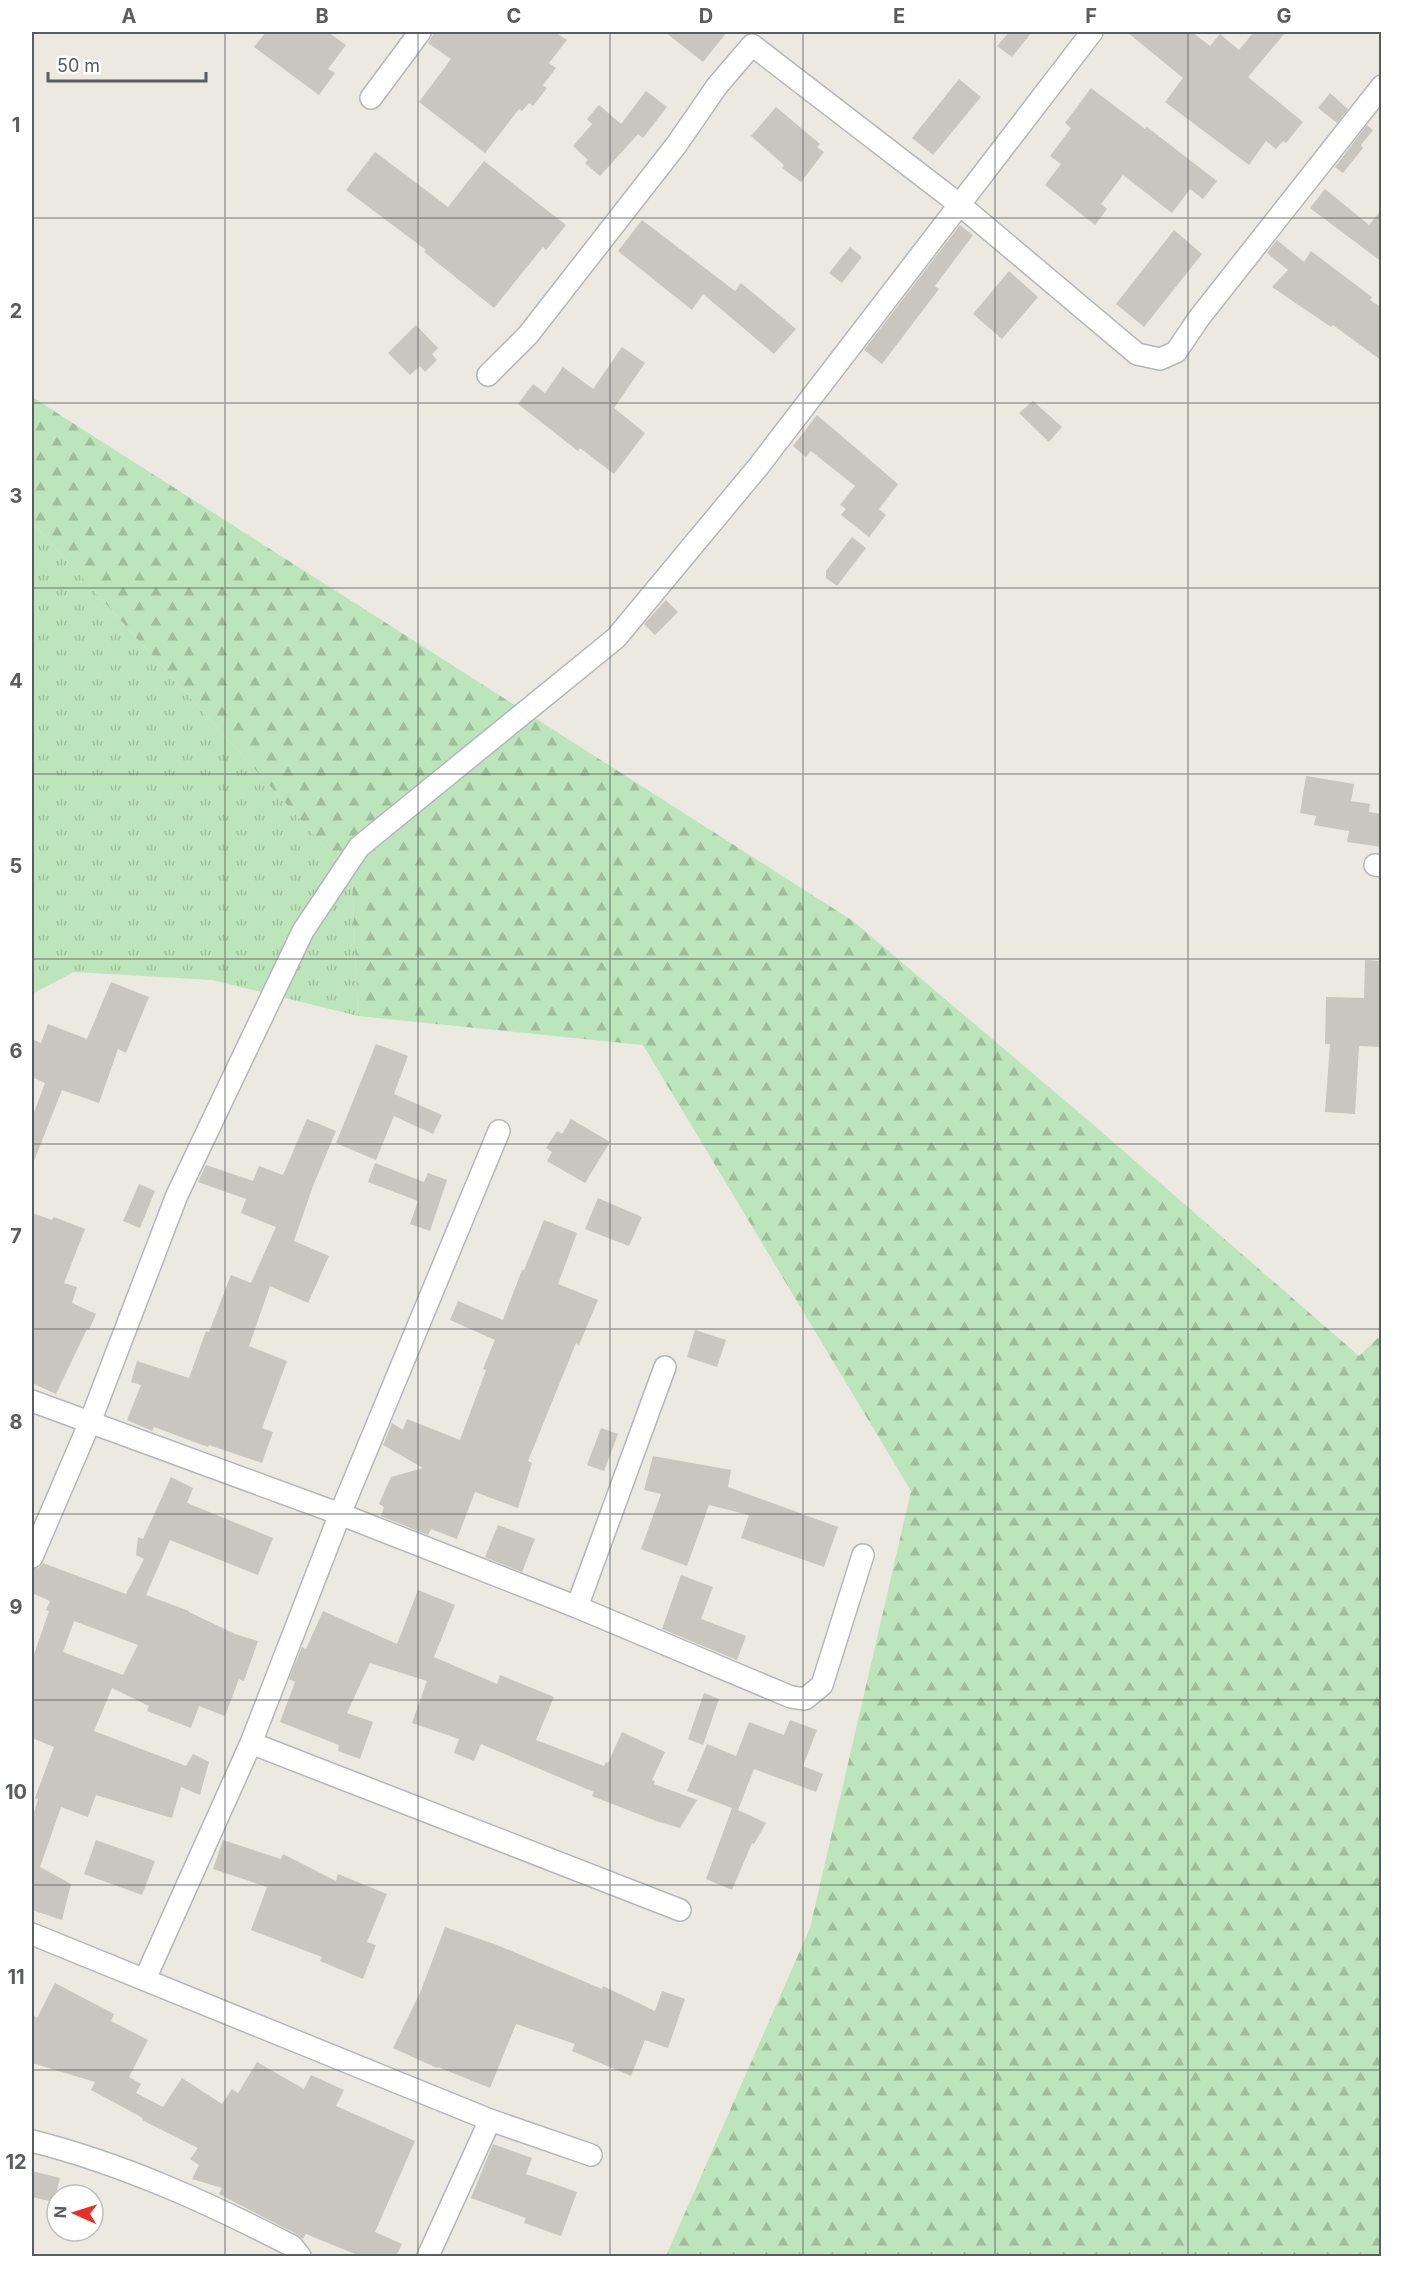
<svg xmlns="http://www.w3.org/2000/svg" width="1413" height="2288" viewBox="0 0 1413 2288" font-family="Inter,sans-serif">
	<defs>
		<pattern id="grass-tufts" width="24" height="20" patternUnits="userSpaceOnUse" patternTransform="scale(1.5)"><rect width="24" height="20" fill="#bde5bb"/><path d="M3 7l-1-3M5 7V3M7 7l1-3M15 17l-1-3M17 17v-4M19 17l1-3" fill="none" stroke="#9dbd9b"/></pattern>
		<pattern id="forest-firs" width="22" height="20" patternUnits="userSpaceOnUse" patternTransform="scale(1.5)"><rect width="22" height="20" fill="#bde5bb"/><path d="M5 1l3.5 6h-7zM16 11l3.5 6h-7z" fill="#9dbd9b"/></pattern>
	</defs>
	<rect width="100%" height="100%" fill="#ece9e0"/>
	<path fill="url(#grass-tufts)" d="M32,522L352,877L358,1016L212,980L74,972L32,994Z"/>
	<path fill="url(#forest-firs)" d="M32,397L853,921L1089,1121L1359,1356L1381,1335V2256H666L810,1928L911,1491L643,1045L358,1016L352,877L32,522Z"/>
	<path fill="#c9c5bf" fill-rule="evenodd" d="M266,32H328L346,45L328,69L335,73L319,95L254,47Z
		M435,32H555L567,40L549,63L556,68L543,85L547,88L533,106L529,103L522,111L519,109L485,153L419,102L451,59L428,43Z
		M665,32H727L703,62Z
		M1009,32H1032L1012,57L997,46Z
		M1127,32H1192L1210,46L1220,34L1239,50L1254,32H1286L1248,77L1303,122L1286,143L1283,141L1276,149L1266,141L1249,165L1165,102L1183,78Z
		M959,79L981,97L933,155L912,138Z
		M1091,88L1145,129L1147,127L1217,181L1203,199L1190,189L1172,213L1123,175L1101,204L1107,209L1095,225L1045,185L1061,164L1050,156L1071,128L1065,123Z
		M646,91L667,107L643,138L638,134L600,176L585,163L588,160L573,146L592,124L587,119L599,105L621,124Z
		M1330,93L1348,109L1337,123L1318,108Z
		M776,107L820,144L817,147L824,152L801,182L782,168L784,165L751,136Z
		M1367,125L1373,130L1361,145L1363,148L1343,173L1335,167Z
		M375,152L448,207L484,161L566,225L546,250L543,247L494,308L424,252L426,250L346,190Z
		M1325,189L1369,225L1382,209V262L1310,208Z
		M642,220L735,291L741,283L796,329L774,354L703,294L692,310L618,251Z
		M960,225L973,235L935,286L939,289L882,364L864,350Z
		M1174,230L1202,254L1144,327L1116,304Z
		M1277,240L1304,262L1311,251L1372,297L1370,300L1382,308V361L1333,325L1331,327L1272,287L1288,270L1267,253Z
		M850,247L862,257L842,283L829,273Z
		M1009,271L1038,297L1002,339L973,314Z
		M416,325L438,348L432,354L437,360L425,372L420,366L410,375L388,353Z
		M622,347L645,363L614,408L645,433L614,474L580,448L578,451L518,404L533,384L545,393L563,367L593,389Z
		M1033,401L1062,427L1049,442L1019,413Z
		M817,415L898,484L879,509L886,515L869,537L841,515L846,509L840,505L855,486L811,451L806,457L793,446Z
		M852,537L866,548L837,586L826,578V571Z
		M666,600L678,612L655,635L644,624Z
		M1306,776L1354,784L1351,801L1370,804L1369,812L1382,814V847L1347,842L1349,831L1314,825L1316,816L1300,813Z
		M1365,960L1382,961V1047L1359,1046L1355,1114L1325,1112L1330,1044H1325L1326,997L1364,998Z
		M111,982L149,997L126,1053L118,1049L99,1103L62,1090L32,1166V1118L45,1083L32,1077V1039L41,1043L48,1024L87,1039Z
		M376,1044L408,1056L394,1094L442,1115L433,1134L394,1116L376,1160L336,1143Z
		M307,1119L336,1131L313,1186L294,1241L329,1256L308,1303L270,1286L249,1346L287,1361L262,1428L273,1432L262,1463L209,1445L208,1447L154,1427L152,1431L127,1420L141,1385L131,1382L137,1361L189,1378L206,1331L209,1332L231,1275L251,1283L276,1227L241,1213L246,1199L198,1182L206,1165L253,1181L259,1166L283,1175Z
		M571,1119L610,1142L585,1183L547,1161L552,1152L546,1148L557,1131L562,1134Z
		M375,1163L424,1182L428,1173L447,1180L430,1231L410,1224L418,1201L368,1182Z
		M139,1184L155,1191L140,1228L123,1221Z
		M598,1198L642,1217L629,1246L585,1229Z
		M32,1213L52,1220L54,1217L85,1229L64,1283L77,1287L72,1303L96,1314L89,1330L87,1329L56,1394L32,1383Z
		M544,1220L577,1233L558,1284L598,1300L579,1345L576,1343L528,1461L532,1463L518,1508L475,1492L457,1539L431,1529L428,1535L381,1516L384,1507L379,1504L391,1477L423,1468L383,1445L392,1423L403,1430L407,1419L460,1440L486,1370L483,1369L495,1340L450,1320L458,1301L503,1320L522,1270H524Z
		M695,1330L726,1340L717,1367L687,1357Z
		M601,1428L618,1434L604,1471L587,1465Z
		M653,1456L731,1470L728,1487L838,1527L824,1567L741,1538L749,1515L709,1505L687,1566L641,1549L661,1494L644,1490Z
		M171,1477L193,1488L187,1503L273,1538L258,1575L170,1540L146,1595L189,1611V1612L235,1634L258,1641L244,1681L239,1679L225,1716L199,1706L191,1728L147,1711L149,1706L112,1688L94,1731L186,1766L193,1754L209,1762L200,1795L181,1787L172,1818L96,1795L88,1817L61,1807L40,1867L71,1884L62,1920L32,1910V1819L38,1799L35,1798L54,1747L32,1738V1660L49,1611L46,1610L50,1601L32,1593V1569L39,1568L43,1563L126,1594L144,1559L136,1555L138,1537L143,1539ZM74,1621L138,1645L123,1675L63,1652Z
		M498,1525L535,1539L522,1572L485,1557Z
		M681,1575L713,1587L701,1619L746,1636L737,1660L662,1629Z
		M418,1590L455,1605L434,1657L497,1684L500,1675L554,1697L536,1740L604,1766L606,1762L608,1763L622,1732L665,1752L652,1780L655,1781L654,1784L697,1800L680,1828L656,1821L592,1796L594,1792L481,1744L474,1761L454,1753L459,1739L412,1723L427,1681L370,1663L347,1713L373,1722L360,1759L338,1751L339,1745L280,1722L295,1682L289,1679L302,1647L306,1649L323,1611L397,1644Z
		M704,1693L719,1699L703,1745L688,1739Z
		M790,1720L817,1730L803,1766L823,1774L816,1792L754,1769L738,1810L766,1823L754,1844L752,1843L732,1890L706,1879L732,1808L687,1791L707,1744L736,1756L749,1722L784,1735Z
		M96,1840L155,1861L142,1895L84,1874Z
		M223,1840L281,1859L283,1854L336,1881L338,1874L387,1894L367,1942L376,1945L363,1979L320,1961L322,1957L251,1930L267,1887L213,1869Z
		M445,1927L497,1945L602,1989L603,1986L655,2011L662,1991L685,1999L668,2048L645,2040L631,2076L572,2051L575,2044L516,2024L490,2088L438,2067L437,2068L393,2048L420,1993Z
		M55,1983L114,2014L111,2021L148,2040L129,2077L141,2084L136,2093L163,2107L182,2078L222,2104L232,2089L238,2093L257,2062L304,2089L311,2075L344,2090L336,2106L415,2141L375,2232L402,2244L396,2256H360L306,2234L303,2239L298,2235L219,2194L222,2188L192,2179L199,2165L190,2159L198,2148L142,2120L143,2118L91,2090L95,2082L32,2063V2015L37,2018Z
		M493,2144L532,2158L526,2174L577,2192L561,2236L524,2223L526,2218L471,2198Z
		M32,2171L60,2178L54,2202L32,2197Z"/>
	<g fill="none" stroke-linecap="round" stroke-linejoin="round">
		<defs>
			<path id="minor" d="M371,98L420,32
				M488,375L528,335L677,144L717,86L752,45L960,205L1137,354L1160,359L1176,352L1199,318L1382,86
				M1375,865L1382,866
				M32,1401L340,1514L577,1607L791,1697L805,1699L822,1685L863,1555
				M32,1557L90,1422L177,1195L303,931L359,847L616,638L758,467L1092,32
				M577,1607L665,1367
				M251,1743L680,1910
				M32,1934L490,2120L591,2155
				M145,1979L251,1743L340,1514L499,1131
				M32,2141C123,2164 209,2203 292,2246L300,2256
				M428,2256L490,2120"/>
		</defs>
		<use href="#minor" stroke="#b3b7bb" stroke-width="24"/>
		<use href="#minor" stroke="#fff" stroke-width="21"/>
	</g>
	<path fill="none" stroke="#595d61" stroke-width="1.5" stroke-opacity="0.55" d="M225,32V2256M418,32V2256M610,32V2256M803,32V2256M995,32V2256M1188,32V2256M32,218H1382M32,403H1382M32,588H1382M32,774H1382M32,959H1382M32,1144H1382M32,1329H1382M32,1514H1382M32,1700H1382M32,1885H1382M32,2070H1382"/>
	<rect width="1413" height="2288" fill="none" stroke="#ffffff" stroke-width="66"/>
	<g transform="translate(75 2213) rotate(273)"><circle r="28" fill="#ffffff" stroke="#bdbec0" stroke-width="1.5"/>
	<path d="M0-4.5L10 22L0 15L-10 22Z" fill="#eb2d27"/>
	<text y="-9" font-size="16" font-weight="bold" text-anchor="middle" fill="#595d61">N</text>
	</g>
	<path d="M48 72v9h158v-9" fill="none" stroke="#595d61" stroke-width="3"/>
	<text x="57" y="72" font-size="18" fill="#595d61" stroke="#ffffff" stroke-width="4.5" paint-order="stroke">50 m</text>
	<rect x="33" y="33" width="1347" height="2222" fill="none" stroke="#595d61" stroke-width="2"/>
	<g font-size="20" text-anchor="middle" font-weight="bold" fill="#595d61">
		<text x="129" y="23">A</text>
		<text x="322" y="23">B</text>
		<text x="514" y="23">C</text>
		<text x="706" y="23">D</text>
		<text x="899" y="23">E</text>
		<text x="1091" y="23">F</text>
		<text x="1284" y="23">G</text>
		<text x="16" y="132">1</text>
		<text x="16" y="318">2</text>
		<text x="16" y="503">3</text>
		<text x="16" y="688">4</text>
		<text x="16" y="873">5</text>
		<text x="16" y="1058">6</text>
		<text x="16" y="1243">7</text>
		<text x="16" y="1429">8</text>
		<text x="16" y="1614">9</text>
		<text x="16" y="1799">10</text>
		<text x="16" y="1984">11</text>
		<text x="16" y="2169">12</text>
	</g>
</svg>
